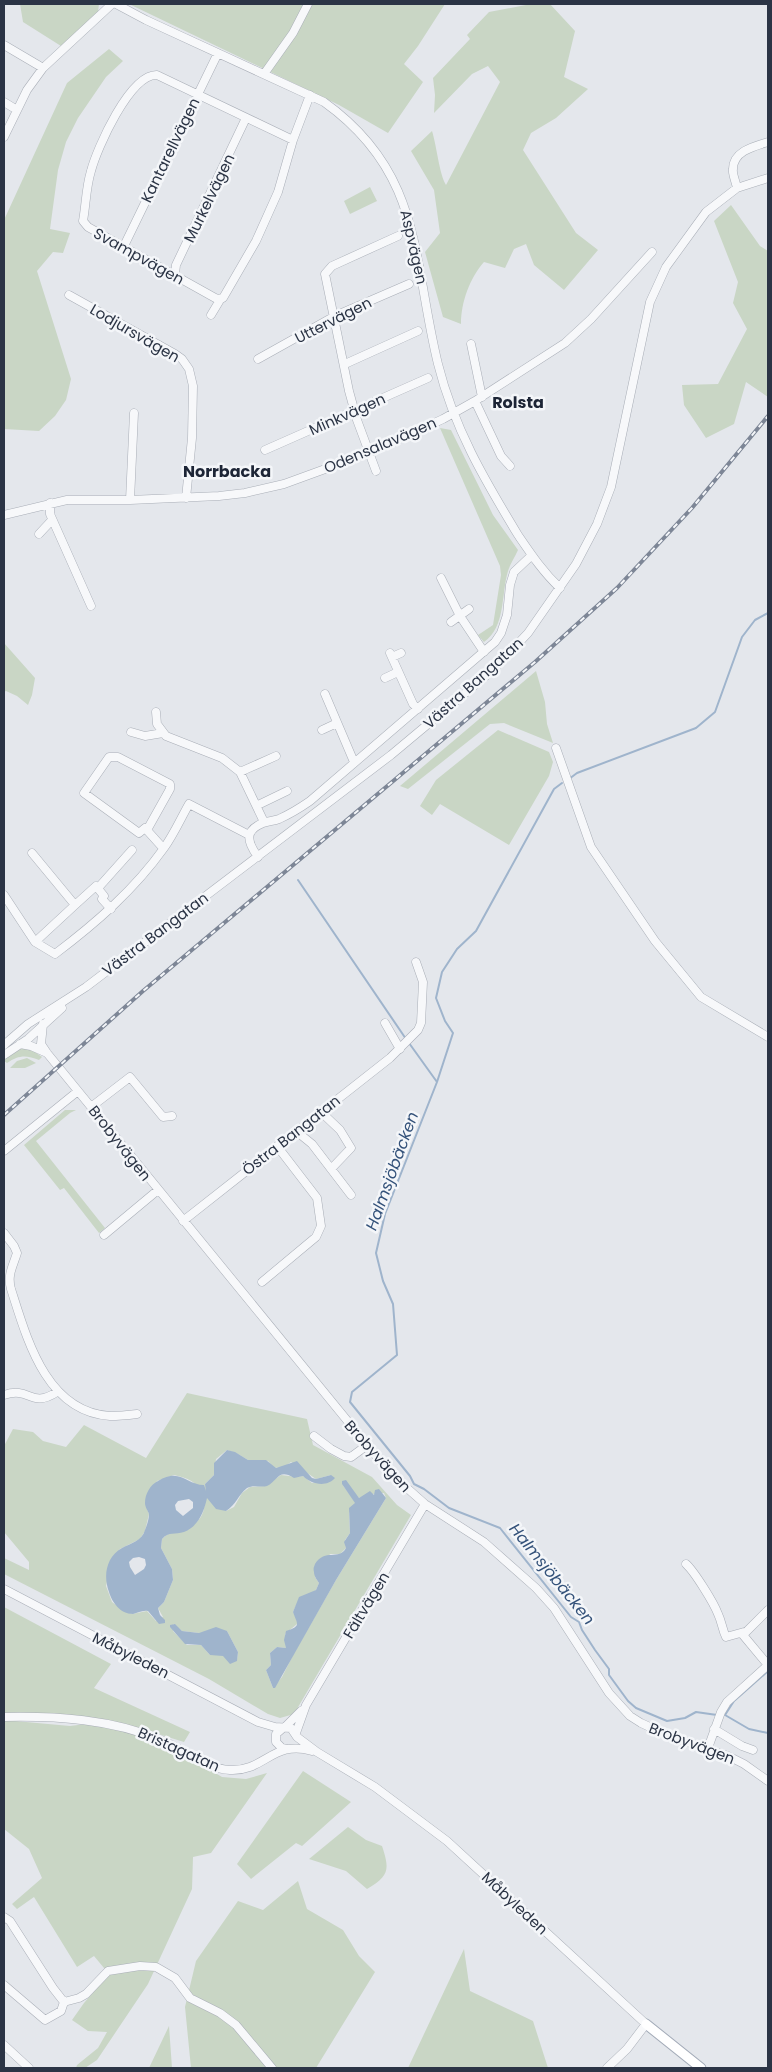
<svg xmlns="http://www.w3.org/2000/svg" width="772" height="2072" viewBox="0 0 772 2072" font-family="Poppins,sans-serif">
	<rect width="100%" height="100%" fill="#e4e7ec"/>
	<path fill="#c9d6c5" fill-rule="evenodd" d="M20,4H99L98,12L61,46L23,22Z
		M129,4H445L418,46L404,64L423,82L388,133L339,105Z
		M531,4H550L575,31L564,77L588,89L556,118L531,133L523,150L576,233L598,250L564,290L534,265L526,244L514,249L505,268L484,262C470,278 461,302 461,324L443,317L425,252L440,233L434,190L411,151L432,131C437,147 439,173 446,185L500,82L488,66L472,74L434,113L435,95L433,78L470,39L467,35L489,12Z
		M109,49L123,61L106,77L78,118L66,142L58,170L50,229L70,233L63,253L53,252L37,271L71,379L66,400L55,416L39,431L4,429V220L67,83Z
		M370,187L377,201L350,214L344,201Z
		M731,205L760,246L768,251V397L746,382L734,424L706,438L684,405L682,385L718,384L747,329L733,303L738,282L714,221Z
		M440,428L451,430L493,515L518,550C515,557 510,564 508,571C501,594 506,627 484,642L478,635L493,625L501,575L500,566Z
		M4,643L35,678L32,695L28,705L17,696L6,691L4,692Z
		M536,671L545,702L547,724L553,743L504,723L490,724L408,789L400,786Z
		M498,730L549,752L553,762L549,776L509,845L440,804L432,815L420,806L436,780Z
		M22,1048L32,1050L42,1057L39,1060C26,1055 19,1055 7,1063L4,1061V1059Z
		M27,1058L36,1063L25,1068H10L17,1061Z
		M65,1110H76L70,1113L36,1141L105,1228L99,1233L64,1188L60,1190L24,1145Z
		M187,1393L307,1419L313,1445L372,1477L397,1505L411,1515L294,1714L280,1718L268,1714L209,1679L4,1574V1558L29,1570V1562L4,1532V1446L13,1429L33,1432L43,1441L66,1447L84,1425L146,1458ZM227,1450L238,1454L248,1460L268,1461L274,1468L284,1467L291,1462L316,1479L331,1475L330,1482L312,1483L303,1476L297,1477L281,1475L265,1486L250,1487L242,1493L234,1507L226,1511L205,1484L214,1475L216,1459ZM174,1475C188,1478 196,1481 202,1494C205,1500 205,1502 204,1508C200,1532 175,1525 162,1539L161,1548L172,1569L173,1580L164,1602L158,1608L163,1617L156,1621L147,1611L132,1614L123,1610L112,1602L106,1586L112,1559L120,1549L140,1539L145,1531L149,1514L147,1509L157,1481ZM342,1484L359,1498L366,1495L384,1493L386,1498L336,1580L293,1655L282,1677L273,1688L266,1670L271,1665L270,1653L277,1647L286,1648L285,1634L297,1624L298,1621L293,1612C300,1596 304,1598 316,1590L319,1583L315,1577L330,1554H340L346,1548L345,1540L350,1533L349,1513L356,1503ZM173,1624L182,1631L199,1633L227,1631L238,1652L237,1660L220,1655H210L201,1645H187L173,1631Z
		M4,1607L111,1664L94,1688L190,1732L184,1742C154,1733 124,1722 93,1718C64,1714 34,1714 4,1713Z
		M4,1720L70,1726L94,1723L141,1733L185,1755L222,1777L246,1779L267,1773L211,1853L193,1857L192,1889L148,1984L97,2060L85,2068H76L77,2065L98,2048L107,2032L88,2031L72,2020L84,2003L109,1974L94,1956L77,1967L34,1897L17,1909L12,1904L42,1878L29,1849L4,1829Z
		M303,1771L351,1802L302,1846L296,1843L251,1879L237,1864Z
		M348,1827L366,1840L382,1846C390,1870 389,1876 367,1889L346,1871L309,1859Z
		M298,1881L307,1909L343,1930L359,1956L375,1972L316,2068H191L185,2007L196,1961L238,1901L263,1910Z
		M464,1949L470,1991L533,2021L548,2068H408Z
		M169,2026L172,2068H149Z"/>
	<path fill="#9fb4cc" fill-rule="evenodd" d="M227,1450L235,1452L248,1460H266L276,1468L297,1461L312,1478L316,1479L331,1475L335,1478C326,1488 311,1484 303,1476L294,1478C278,1468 278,1481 267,1486C260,1488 254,1484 247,1488C238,1495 236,1505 226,1511L216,1509L207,1498C204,1511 199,1526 184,1532C175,1535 169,1531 162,1539L161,1548L172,1569L173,1580L164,1602L158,1608L160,1615L165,1620V1623L159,1624L148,1611C142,1610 138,1613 133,1614C120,1614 112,1602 109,1592C103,1576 106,1557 122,1548C131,1543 142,1541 145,1530C147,1525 149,1519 149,1514C148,1511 145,1507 145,1503C145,1494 150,1485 158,1481C180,1467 187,1485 204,1485L206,1491L205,1484L214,1475V1463ZM189,1499L193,1502V1508L183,1516L176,1510L175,1505L178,1501ZM139,1557L145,1559L146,1565L144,1569L135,1575L130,1567L129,1562L133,1558Z
		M346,1480L359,1498L370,1491L374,1495L375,1490L379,1489L386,1498L336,1580L275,1688H273L266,1670L271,1665L270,1653L277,1647L286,1648L284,1640L286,1631C302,1626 297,1624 293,1612L299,1597L316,1590L319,1583C317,1580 314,1576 314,1572C313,1568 314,1567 315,1564C325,1548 339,1561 346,1548L344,1542L350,1533L349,1508L355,1503L342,1484V1481Z
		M175,1624L182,1631L199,1633L216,1627L227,1631L238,1652L237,1661L230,1664L223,1656L210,1655L201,1645L185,1644L170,1627V1625Z"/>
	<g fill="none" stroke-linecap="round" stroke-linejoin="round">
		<path stroke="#9fb4cc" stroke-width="2" d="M569,779L577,773L696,728L715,712L742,637L755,620L768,613
			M298,880L406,1039
			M409,1043L437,1082L385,1214L376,1253L383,1281L393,1304L397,1355L352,1392L350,1402L410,1476L414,1484L424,1489L449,1508L500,1528L571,1617L579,1622L582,1630L595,1650L609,1669V1675L628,1701L636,1708L667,1721L685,1718L696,1712L717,1715
			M437,1082L453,1033L445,1021L436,998L442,972L457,949L476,931L554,789L562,783
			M768,1671L734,1701L725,1715L749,1729L768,1733"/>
		<defs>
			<path id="minor" d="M116,4L146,20L324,102C423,173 412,258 438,364C454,428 484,479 518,535C531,554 543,572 560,588
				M4,45L43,68
				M264,74L293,33L308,4
				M4,102L17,110
				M4,137L27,90L43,68L112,4
				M293,140L157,75C130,74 97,148 91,171C86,187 86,204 83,221L88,227L217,299L223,298L256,241L278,192L293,140L310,95
				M737,188C736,182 732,174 733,169C733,151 755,146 768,142
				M123,248L218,53
				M177,278L175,274L176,265L246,118
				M69,295L175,354L182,359L189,369L193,386L192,438L186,498
				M211,315L220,300
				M471,344L482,397
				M258,359L335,316L409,284
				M345,364L418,331
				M475,401L501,456L510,466
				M265,450L428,378
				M376,471L357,420L349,391L325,274L332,266L398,236
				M130,500L134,413
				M50,503V514L91,606
				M4,515L67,500H130L219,496L245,493L284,484L369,453L443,419L475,401L565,343L591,319L652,252
				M39,534L52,520
				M441,578L460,616L484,652
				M451,622L469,609
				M390,653L413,704L418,709
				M392,657L401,653
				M385,678L398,672
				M325,694L354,762
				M156,712L157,724L166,736L222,758L240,772L264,822
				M322,730L337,723
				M131,732L145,736L163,733
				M556,748L591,847L655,941L701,997L768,1037
				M240,772L276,756
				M258,805L287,791
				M147,830L170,789V784L118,757H109L84,793L139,833L145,828L163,848
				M32,853L75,905L96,886L104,896L102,899L111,909
				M258,857C248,843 243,831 263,823C268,821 274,821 279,819C290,814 300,808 310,801L495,642L501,633L507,615L510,585L514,572L531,556
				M98,888L132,850
				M4,895L35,942L75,905
				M35,942L55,954C96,923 134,890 164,848C174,834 181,818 189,804L249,835
				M385,1023L400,1049
				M43,1024L41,1044L47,1053L390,1473L425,1504L484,1542L536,1588L554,1608L609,1693L630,1716L641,1723L667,1735L728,1756L744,1764L768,1781
				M20,1044L31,1046L47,1053
				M4,1045L28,1024L86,987L391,755L494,669L528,633L576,564L597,524L611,487L650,302L666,267L706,212L737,188L768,178
				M4,1055L28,1039L62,1008
				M91,1107L130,1077L163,1117L172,1116
				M321,1112L340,1130L351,1148L331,1169
				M296,1131L312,1144L351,1195
				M4,1151L78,1091
				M183,1221L390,1058L418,1030L421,1023L423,982L416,962
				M4,1233L14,1246L17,1253C13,1266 7,1275 11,1289C27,1339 46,1412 110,1416C119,1416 129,1415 137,1414
				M104,1235L158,1190
				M262,1282L316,1237L321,1226L317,1198L277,1146
				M4,1395C31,1386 30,1409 57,1392
				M314,1436L331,1449L344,1456L351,1457L366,1446
				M686,1564C694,1571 714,1603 718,1614C722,1622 722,1629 726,1637L744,1632
				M4,1589L258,1722L275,1727L291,1728L297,1737L317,1752L375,1787L447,1841L646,2024L627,2049L607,2068
				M768,1665L743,1635L768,1610
				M4,1717C56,1716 112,1719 161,1740C184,1749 205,1769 230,1770C264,1772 274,1739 312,1751
				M285,1727L301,1711
				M283,1728L276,1734V1742L282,1748L287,1749
				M714,1729L742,1746L753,1750
				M296,1733L306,1705L425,1504
				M708,1748L721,1712L727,1702L768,1665
				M4,1917L10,1921L53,1988L64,2002
				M4,1985L45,2020L61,2011L64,2002
				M64,2002L79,1998L86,1994L108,1971L140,1966L156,1967L175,1978L190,1998L220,2013L236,2025L272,2068
				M4,2045L29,2068"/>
			<path id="major" d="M646,2024L701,2068"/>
		</defs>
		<use href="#minor" stroke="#a9aeb7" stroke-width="9"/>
		<use href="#major" stroke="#a3abb8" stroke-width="11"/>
		<use href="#minor" stroke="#f7f8fa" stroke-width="8"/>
		<use href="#major" stroke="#fff" stroke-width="9"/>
		<defs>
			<path id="rail" d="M4,1115L143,991L535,662L617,588L692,508L768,416"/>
		</defs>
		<use href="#rail" stroke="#7d8696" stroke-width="4"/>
		<use href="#rail" stroke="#f4f6f9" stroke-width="2" stroke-dasharray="5.5" stroke-linecap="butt"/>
	</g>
	<g text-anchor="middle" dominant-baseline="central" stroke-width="5" stroke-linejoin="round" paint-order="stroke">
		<g font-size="15" fill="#2b3445" stroke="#f4f6f9">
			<text transform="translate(170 150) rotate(-64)">Kantarellvägen</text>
			<text transform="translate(209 198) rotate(-64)">Murkelvägen</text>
			<text transform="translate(414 247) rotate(77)">Aspvägen</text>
			<text transform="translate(139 256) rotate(29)">Svampvägen</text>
			<text transform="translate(333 320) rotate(-27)">Uttervägen</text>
			<text transform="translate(135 333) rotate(30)">Lodjursvägen</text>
			<text transform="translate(347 414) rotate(-24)">Minkvägen</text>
			<text transform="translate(380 445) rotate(-23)">Odensalavägen</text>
			<text transform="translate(473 683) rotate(-42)">Västra Bangatan</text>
			<text transform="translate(155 934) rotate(-37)">Västra Bangatan</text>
			<text transform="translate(291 1135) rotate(-38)">Östra Bangatan</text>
			<text transform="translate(120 1143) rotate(52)">Brobyvägen</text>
			<text transform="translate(378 1456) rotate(48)">Brobyvägen</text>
			<text transform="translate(366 1605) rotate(-59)">Fältvägen</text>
			<text transform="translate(131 1655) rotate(27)">Måbyleden</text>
			<text transform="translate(692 1743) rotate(21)">Brobyvägen</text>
			<text transform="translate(179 1749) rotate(24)">Bristagatan</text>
			<text transform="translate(515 1903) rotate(43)">Måbyleden</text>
		</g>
		<g font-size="16" font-weight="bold" fill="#1d2536" stroke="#f4f6f9">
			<text x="518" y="402">Rolsta</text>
			<text x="227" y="471">Norrbacka</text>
		</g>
		<g font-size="16" font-style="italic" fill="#34527a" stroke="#f4f6f9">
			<text transform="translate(392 1171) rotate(-70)">Halmsjöbäcken</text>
			<text transform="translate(552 1574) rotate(51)">Halmsjöbäcken</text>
		</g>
	</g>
	<rect width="772" height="2072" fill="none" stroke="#2b3445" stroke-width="10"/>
</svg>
